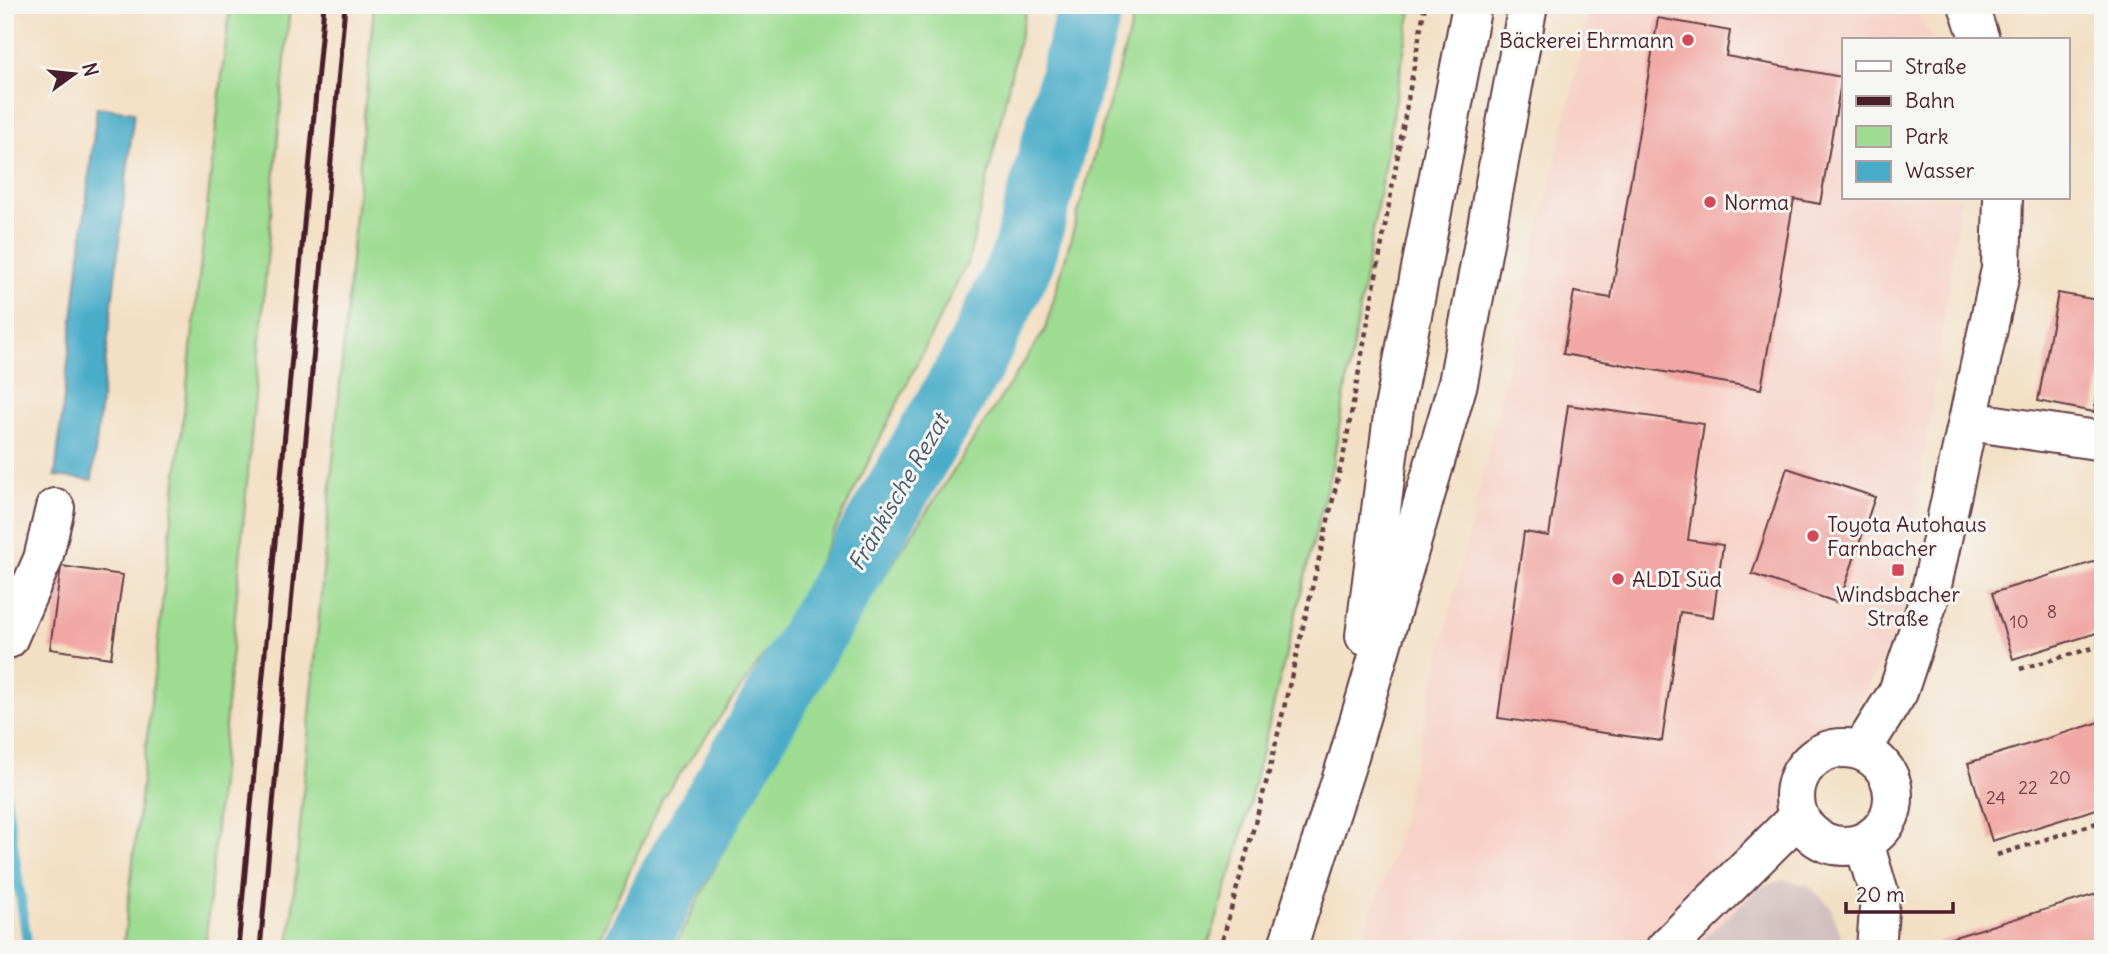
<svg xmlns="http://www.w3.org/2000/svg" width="2108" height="954" viewBox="0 0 2108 954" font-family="Delius,sans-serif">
	<rect width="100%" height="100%" fill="#f6f6f2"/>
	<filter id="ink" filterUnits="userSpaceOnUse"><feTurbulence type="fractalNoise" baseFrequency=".0143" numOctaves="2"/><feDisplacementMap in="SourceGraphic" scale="14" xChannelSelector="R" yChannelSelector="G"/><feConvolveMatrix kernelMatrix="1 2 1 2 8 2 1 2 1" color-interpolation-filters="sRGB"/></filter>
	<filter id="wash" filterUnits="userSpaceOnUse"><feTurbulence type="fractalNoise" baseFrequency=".00686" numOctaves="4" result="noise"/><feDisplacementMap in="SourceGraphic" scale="28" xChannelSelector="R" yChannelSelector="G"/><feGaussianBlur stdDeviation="1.57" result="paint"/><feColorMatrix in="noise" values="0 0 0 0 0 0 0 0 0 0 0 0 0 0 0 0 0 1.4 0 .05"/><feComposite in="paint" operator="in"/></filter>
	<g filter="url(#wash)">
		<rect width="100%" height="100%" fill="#f3dfc3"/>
		<path fill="#f7d1c6" d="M1592,5H1913L1933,39L1844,40V198H1961L1900,626L1760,887L1693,949H1357L1393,857Z"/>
		<path fill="#d2bfbf" d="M1784,880L1808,885L1830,906L1841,935V949H1693L1760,887Z"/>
		<path fill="#9ddc91" stroke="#747e5e" stroke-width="2" d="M230,5H290L205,949H123Z
			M374,5H1027L969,259L793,614L662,799L594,949H289Z
			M1137,5H1412L1333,462L1235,862L1207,949H673L790,721L1045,330Z"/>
		<path fill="#48acc8" stroke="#49667a" stroke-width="2" d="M97,107L134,112L92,480L55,476Z"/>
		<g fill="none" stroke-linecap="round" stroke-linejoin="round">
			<path stroke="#48acc8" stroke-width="10" d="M5,788L28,949"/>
			<path stroke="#48acc8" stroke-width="65" d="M634,949L667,885L975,358L1023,258L1091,5"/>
		</g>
		<g id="blocks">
			<path fill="#f1a7a3" d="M1658,18L1730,31L1726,56L1842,77L1820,204L1794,199L1761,389L1563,354L1574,292L1611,298Z
				M2058,293L2103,301V365L2094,412L2038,401Z
				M1568,405L1704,424L1688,540L1723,545L1713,617L1680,612L1662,741L1498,718L1524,532L1549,536Z
				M1787,468L1875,497L1839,603L1752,574Z
				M2103,559V631L2013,659L1992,593Z
				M61,566L123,575L111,658L50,649Z
				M2103,721V807L1992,841L1968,763Z
				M2103,892V949H1940L1938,942Z"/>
		</g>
	</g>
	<g filter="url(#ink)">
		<use href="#blocks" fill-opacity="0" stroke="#633c42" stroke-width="2"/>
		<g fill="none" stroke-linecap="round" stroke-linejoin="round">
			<defs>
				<path id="minor" d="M1968,5L1980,40
					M1969,421L2103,441
					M5,638L8,639L43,559L55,508
					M1795 797a49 49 0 1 1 98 0a49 49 0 1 1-98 0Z
					M1861,751L1898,692L1929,599L2001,269L2003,198
					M1864,843L1880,897L1876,949
					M1665,949L1799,816"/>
				<path id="major" d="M1365,636L1394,408L1472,5
					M1287,949L1349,756L1458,383L1528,5"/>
			</defs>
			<use href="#minor" stroke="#633c42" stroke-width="42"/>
			<use href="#major" stroke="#633c42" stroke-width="42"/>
			<path stroke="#633c42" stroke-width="4.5" stroke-dasharray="5 5" stroke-linecap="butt" d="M2020,669L2103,645
				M1997,855L2103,821
				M1220,949L1268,776L1345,448L1425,5"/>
			<use href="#minor" stroke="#fff" stroke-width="38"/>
			<use href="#major" stroke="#fff" stroke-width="38"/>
			<path stroke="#4a1f2b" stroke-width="5" d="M238,949L324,5
				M260,949L345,5"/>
		</g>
	</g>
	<g fill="#d1495b" stroke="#f6f6f2" stroke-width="2.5">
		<circle cx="1688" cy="40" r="7"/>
		<circle cx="1710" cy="202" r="7"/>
		<circle cx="1813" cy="536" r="7"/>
		<rect x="1891" y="563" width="14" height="14" rx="3.5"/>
		<circle cx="1618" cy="579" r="7"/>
	</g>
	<g text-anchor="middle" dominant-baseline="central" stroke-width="6" stroke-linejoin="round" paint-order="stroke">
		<g font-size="18" fill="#744149">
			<text x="2052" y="611">8</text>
			<text x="2019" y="621">10</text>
			<text x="2060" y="777">20</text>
			<text x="2028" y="787">22</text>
			<text x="1996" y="797">24</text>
		</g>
		<g font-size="21" fill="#4a1f2b" stroke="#f6f6f2" text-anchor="start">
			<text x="1674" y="40" text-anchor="end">Bäckerei Ehrmann</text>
			<text x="1724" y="202">Norma</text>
			<text x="1827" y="524">Toyota Autohaus<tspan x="1827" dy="24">Farnbacher</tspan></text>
			<text x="1632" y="579">ALDI Süd</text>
			<text x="1898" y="594" text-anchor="middle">Windsbacher<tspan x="1898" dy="24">Straße</tspan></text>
		</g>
		<g font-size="23" font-style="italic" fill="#49576a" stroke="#f6f6f2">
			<text transform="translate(898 492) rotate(-60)">Fränkische Rezat</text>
		</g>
	</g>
	<rect width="2108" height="954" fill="none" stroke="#f6f6f2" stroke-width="28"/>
	<rect x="1842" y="38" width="228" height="161" fill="#f6f6f2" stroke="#b1a0a2" stroke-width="2"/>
	<rect x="1856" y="61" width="35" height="10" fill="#ffffff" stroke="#b1a0a2" stroke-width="2"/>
	<text x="1905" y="74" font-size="21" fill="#4a1f2b">Straße</text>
	<rect x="1856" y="96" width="35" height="10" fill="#4a1f2b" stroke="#b1a0a2" stroke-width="2"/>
	<text x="1905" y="108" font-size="21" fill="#4a1f2b">Bahn</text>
	<rect x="1856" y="126" width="35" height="21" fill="#9ddc91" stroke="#b1a0a2" stroke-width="2"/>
	<text x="1905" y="144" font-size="21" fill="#4a1f2b">Park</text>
	<rect x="1856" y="161" width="35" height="21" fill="#48acc8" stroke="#b1a0a2" stroke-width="2"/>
	<text x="1905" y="178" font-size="21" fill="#4a1f2b">Wasser</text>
	<g transform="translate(74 74) rotate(75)" stroke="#f6f6f2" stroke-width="5" paint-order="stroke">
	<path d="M0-5L12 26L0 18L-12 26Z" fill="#4a1f2b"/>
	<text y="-10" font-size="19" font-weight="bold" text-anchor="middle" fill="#4a1f2b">N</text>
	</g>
	<path d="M1846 902v10h107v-10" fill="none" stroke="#4a1f2b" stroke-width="3.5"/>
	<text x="1856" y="902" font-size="21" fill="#4a1f2b" stroke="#f6f6f2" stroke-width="5" paint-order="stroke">20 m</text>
</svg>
